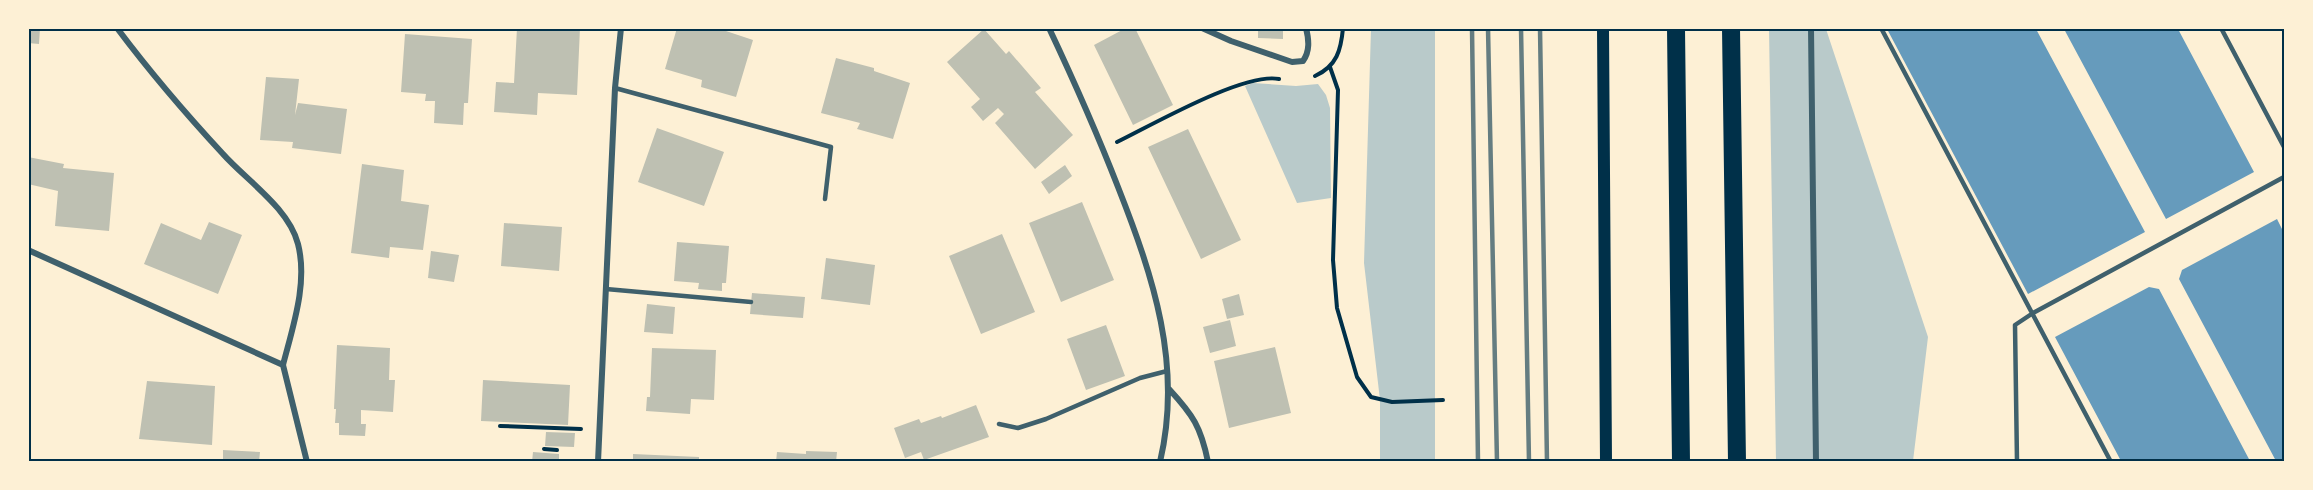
<svg xmlns="http://www.w3.org/2000/svg" width="2313" height="490" viewBox="0 0 2313 490" font-family="'Exo 2',sans-serif">
	<rect width="100%" height="100%" fill="#fdf0d5"/>
	<path fill="#b9caca" d="M1371,29H1435V461H1380V400L1364,263Z
		M1769,29H1826L1928,337L1913,461H1776Z
		M1253,83L1296,86L1318,84L1326,95L1330,108L1331,198L1297,203L1245,86Z"/>
	<path fill="#669bbc" d="M1887,29H2036L2145,232L2028,294Z
		M2064,29H2178L2254,172L2166,219Z
		M2277,219L2284,233V462L2276,461L2179,279L2182,270Z
		M2149,287L2159,289L2250,461H2121L2055,337Z"/>
	<path fill="#bec0b2" d="M28,28H40L39,44L28,43Z
		M517,28H580L577,95L538,93L537,115L494,112L496,82L514,83Z
		M677,28H717L753,40L736,97L701,87L702,80L665,69Z
		M1126,28H1135L1173,105L1133,125L1094,45Z
		M1258,28H1283V39L1258,38Z
		M984,29L1006,54L1009,51L1041,88L1035,92L1073,135L1035,169L995,123L1004,114L998,108L983,121L971,107L980,99L947,62Z
		M405,34L472,39L468,103H464L463,125L434,123L435,101H425L426,94L401,92Z
		M836,58L874,68V71L910,83L893,139L857,129L860,123L821,113Z
		M266,77L299,79L295,115L298,103L347,109L341,154L292,148L293,142L260,140Z
		M657,128L724,152L704,206L638,182Z
		M1188,129L1241,240L1201,259L1148,147Z
		M28,157L64,164L63,168L114,173L109,231L55,226L58,191L28,184Z
		M362,164L404,170L401,201L429,205L423,250L390,247L389,258L351,253Z
		M1065,165L1072,176L1049,194L1041,182Z
		M1082,202L1114,280L1061,302L1029,223Z
		M209,222L242,235L218,294L144,264L161,223L201,240Z
		M504,223L562,227L559,271L501,266Z
		M1002,234L1035,312L981,334L949,256Z
		M677,242L729,246L726,283H722V291L698,289L699,283L674,281Z
		M431,251L459,255L454,282L428,278Z
		M826,258L875,265L870,305L821,299Z
		M752,293L805,297L803,318L750,314Z
		M1239,294L1244,315L1227,319L1222,299Z
		M647,304L675,307L673,334L644,332Z
		M1230,320L1236,346L1210,353L1203,327Z
		M1106,325L1125,376L1086,390L1067,339Z
		M337,345L390,348L389,380H395L393,412L361,410V424H366L365,436L339,435V423H335L336,409H334Z
		M1275,347L1291,413L1229,428L1214,361Z
		M652,348L716,350L714,400L691,399L690,414L646,411L647,397H650Z
		M483,380L570,385L568,425L481,421Z
		M147,381L215,386L212,445L139,439Z
		M976,405L989,437L924,460L921,452L905,458L894,428L919,419L921,423L941,416L942,418Z
		M546,432L575,433L574,447L545,446Z
		M223,450L260,452L259,462H223Z
		M806,451L837,452L836,462H776L777,452L806,454Z
		M533,452L559,454V462H532Z
		M633,454L699,457V462H633Z"/>
	<g fill="none" stroke-linecap="round" stroke-linejoin="round">
		<path stroke="#003049" stroke-width="4" d="M1330,67L1338,90L1333,260L1337,308L1357,377L1371,397L1392,402L1443,400
			M1315,76C1337,66 1341,50 1343,28
			M1117,142C1152,125 1244,72 1279,79
			M500,426L581,429
			M544,449L557,450"/>
		<path stroke="#3f606c" stroke-width="4.5" d="M1881,28L2111,462
			M2221,28L2284,147
			M615,88L831,147L825,199
			M606,289L751,302
			M999,424L1018,428L1046,419L1140,378L1167,371
			M2017,462L2015,325L2033,313L2284,177"/>
		<path stroke="#3f606c" stroke-width="6" d="M117,28C150,72 185,113 223,154C246,180 289,208 298,244C308,283 293,326 283,365
			M1049,28C1074,81 1097,133 1118,187C1153,276 1183,365 1160,462
			M1202,28L1231,41L1292,62L1303,61C1310,51 1309,40 1306,28
			M1811,28L1816,462
			M28,250L283,365L307,462
			M1169,389C1193,415 1201,427 1208,462
			M598,462L615,88L621,28"/>
		<path stroke="#003049" stroke-width="12" d="M1603,28L1606,462"/>
		<path stroke="#003049" stroke-width="18" d="M1676,28L1681,462
			M1731,28L1737,462"/>
		<path stroke="#657d81" stroke-width="4.5" d="M1472,28L1478,462
			M1488,28L1497,462
			M1521,28L1529,462
			M1540,28L1547,462"/>
	</g>
	<rect width="2313" height="490" fill="none" stroke="#fdf0d5" stroke-width="60"/>
	<rect x="30" y="30" width="2253" height="430" fill="none" stroke="#003049" stroke-width="2"/>
</svg>
